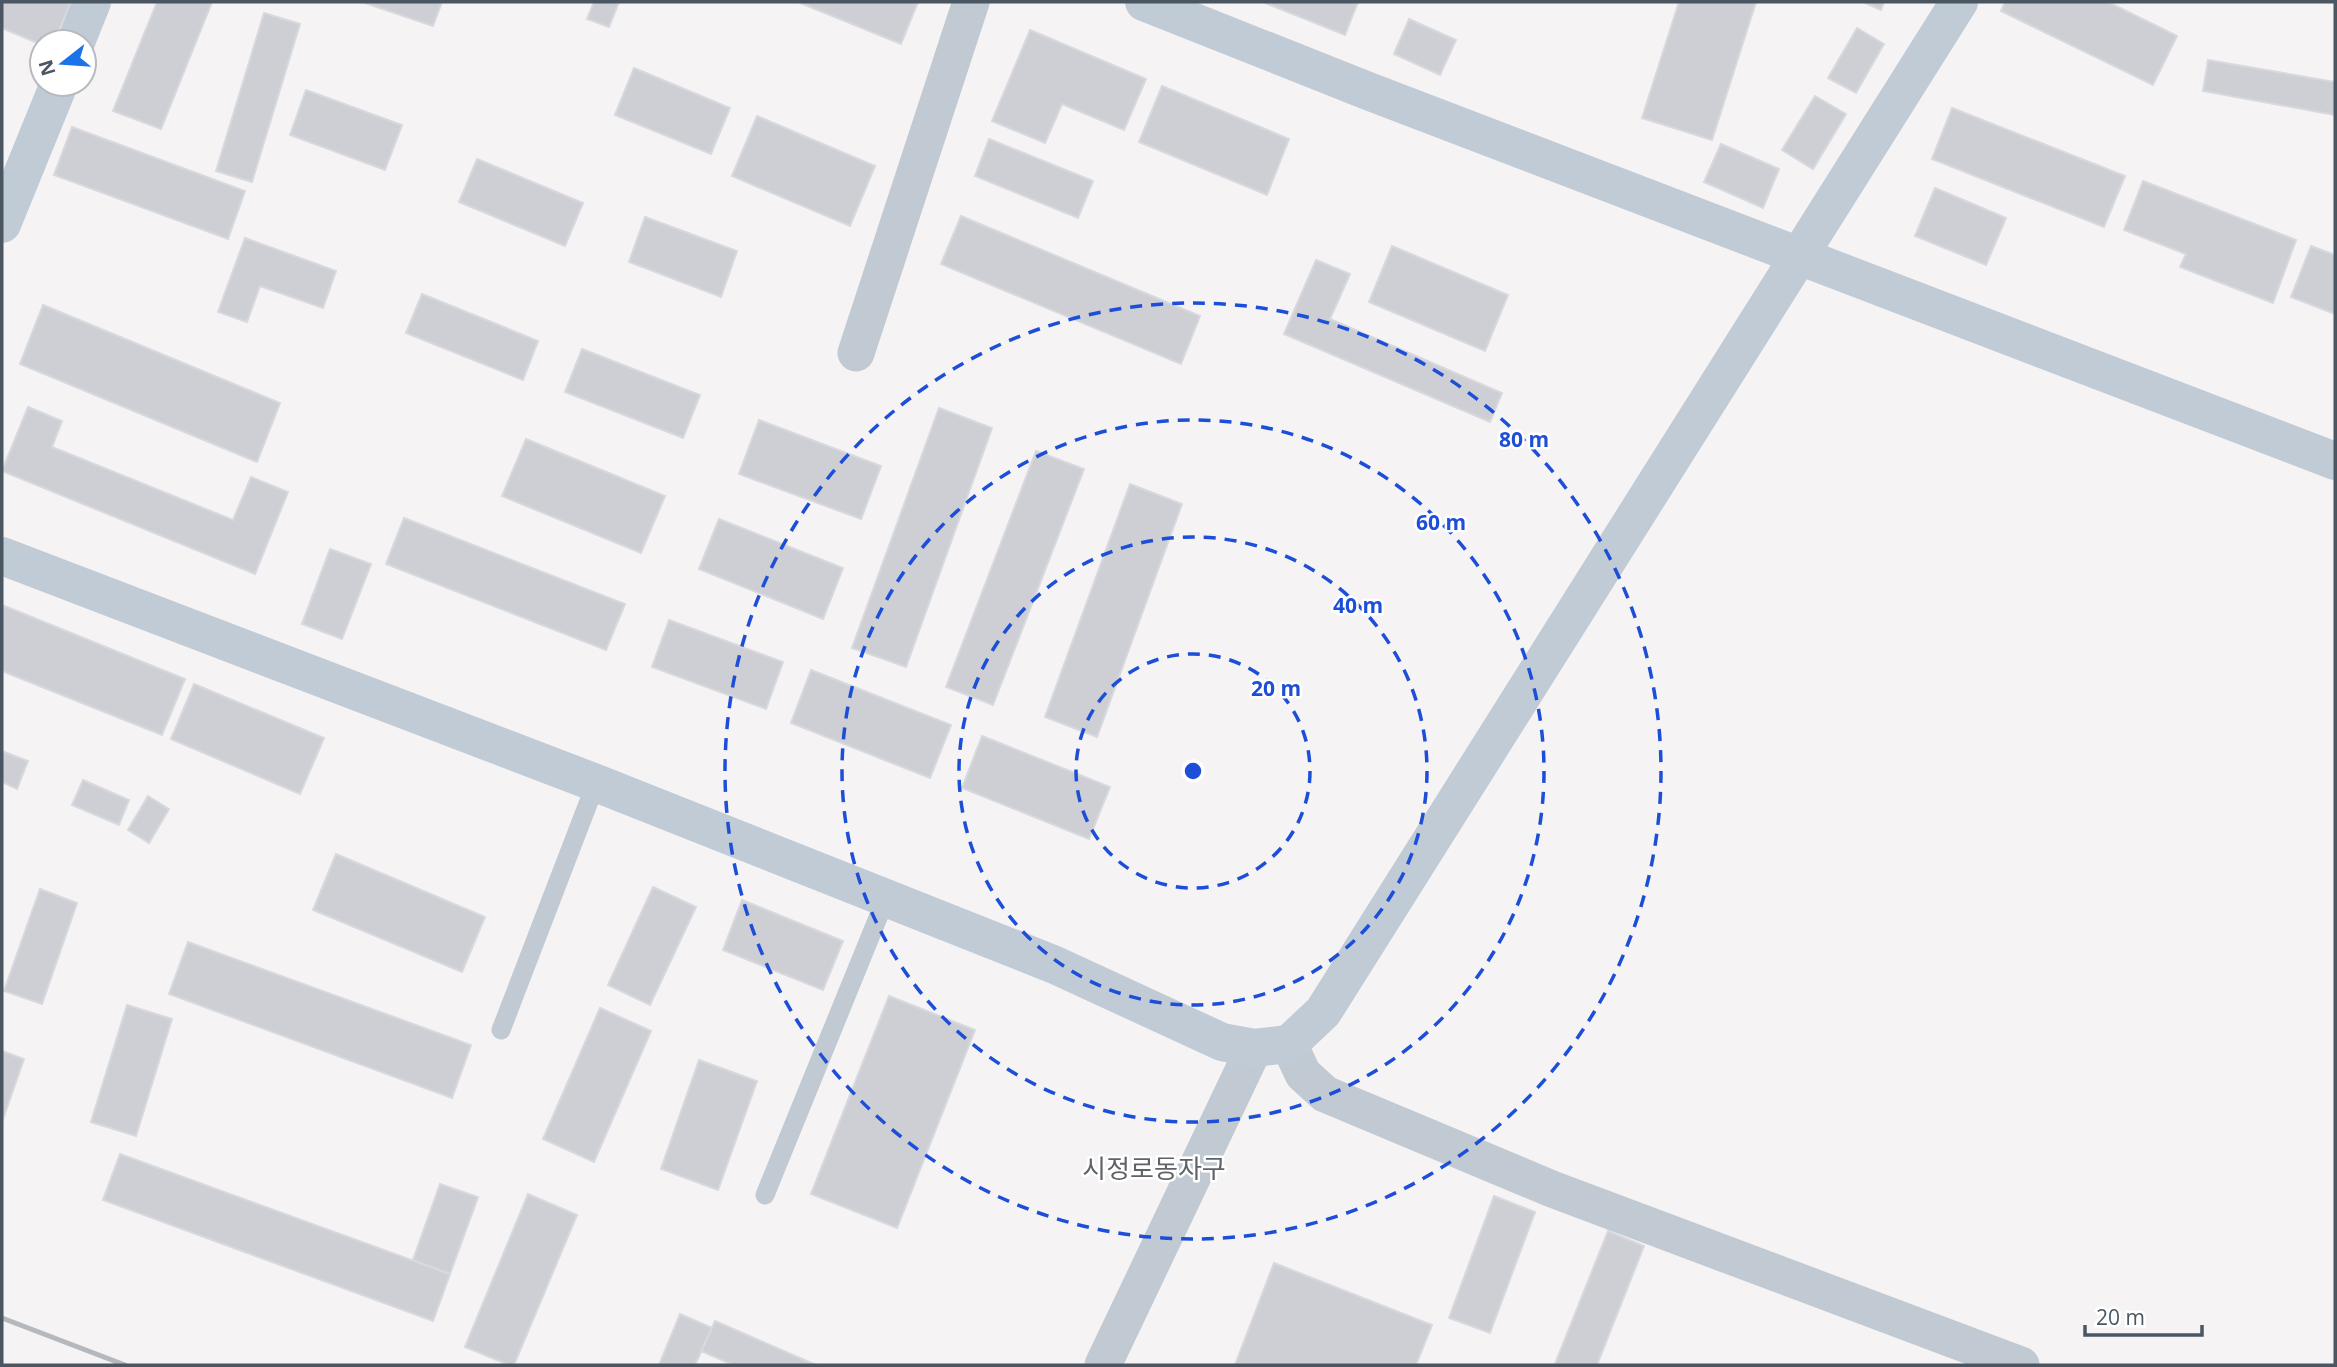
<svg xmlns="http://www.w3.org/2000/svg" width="2337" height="1367" viewBox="0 0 2337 1367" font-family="'Open Sans','Noto Sans KR',sans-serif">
	<rect width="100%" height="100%" fill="#f5f3f3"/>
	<path fill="#cdcfd5" stroke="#d7d9de" stroke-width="2" d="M2,2H71L54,42H42V45L2,28Z
		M157,2H212L161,129L113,111Z
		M362,2H442L433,26Z
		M594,2H619L609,27L587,19Z
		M798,2H918L901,44Z
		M1263,2H1358L1345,35Z
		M1679,2H1756L1712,140L1642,118Z
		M1863,2H1884L1881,10Z
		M2005,2H2108L2177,36L2153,85L2001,11Z
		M264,13L300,24L252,182L216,171Z
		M1409,19L1456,40L1440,75L1394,54Z
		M1857,28L1884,44L1856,93L1828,78Z
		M1030,30L1146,79L1124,130L1062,104L1045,143L992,121Z
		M2208,60L2335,82V115L2203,91Z
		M634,68L730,108L711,154L615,115Z
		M1162,86L1289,139L1267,195L1139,142Z
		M306,90L402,125L385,170L290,135Z
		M1815,96L1846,114L1813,169L1782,150Z
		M1952,108L2125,176L2104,227L1932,159Z
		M757,116L875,166L850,226L732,176Z
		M72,127L245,191L228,239L54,175Z
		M989,139L1093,181L1078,218L975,176Z
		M1721,144L1779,169L1763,208L1704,182Z
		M477,159L583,203L565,246L459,202Z
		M2143,181L2296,240L2273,303L2180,267L2186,254L2124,230Z
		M1935,188L2006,218L1986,265L1915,236Z
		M961,216L1200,316L1181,364L941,264Z
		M645,217L737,251L721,297L629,262Z
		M245,238L336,271L323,308L260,286L247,322L218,312Z
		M1392,246L1508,295L1485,351L1369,302Z
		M2311,246L2335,255V314L2291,297Z
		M1316,260L1350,274L1330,319L1502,393L1490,422L1284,334Z
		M422,294L538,341L523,380L406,333Z
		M43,305L280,403L257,462L20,364Z
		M582,349L700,395L683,438L565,392Z
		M28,407L62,421L52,447L233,520L251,477L288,492L255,574L2,471Z
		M939,408L992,428L906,667L852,648Z
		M759,420L881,466L861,519L739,474Z
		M526,439L665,496L641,553L502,496Z
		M1036,451L1084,469L993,705L946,687Z
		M1130,484L1182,504L1097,737L1045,717Z
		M404,518L625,604L606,650L386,564Z
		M719,519L843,568L823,619L699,569Z
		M330,549L371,564L342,639L302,624Z
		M2,605L185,679L162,735L2,671Z
		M669,620L783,662L766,709L652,667Z
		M811,670L951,725L930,778L791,723Z
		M194,684L324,738L300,794L171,739Z
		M982,736L1110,787L1089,839L962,788Z
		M2,751L28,761L17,789L2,782Z
		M83,780L129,800L119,825L72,805Z
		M148,796L169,809L149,843L128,830Z
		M336,854L485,917L462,972L313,910Z
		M653,887L696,907L650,1005L608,985Z
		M40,889L77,903L42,1004L4,991Z
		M742,900L843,941L823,990L723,950Z
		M188,942L471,1045L452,1098L169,994Z
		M889,996L975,1030L897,1228L811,1194Z
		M127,1005L172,1019L136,1136L91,1122Z
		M600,1008L651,1031L594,1162L543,1139Z
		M2,1051L24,1059L2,1122Z
		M699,1060L757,1081L718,1190L661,1169Z
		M120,1154L450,1274L433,1321L103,1200Z
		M440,1184L478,1197L450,1274L413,1260Z
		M528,1194L577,1215L514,1365H509L465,1347Z
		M1494,1196L1535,1212L1490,1333L1449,1318Z
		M1608,1231L1644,1246L1597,1365H1559L1555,1364Z
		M1274,1263L1432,1325L1416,1365H1235Z
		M680,1314L712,1328L695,1365H659Z
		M715,1321L816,1365H733L701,1351Z"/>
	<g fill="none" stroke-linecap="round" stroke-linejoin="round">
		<path stroke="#c1cad2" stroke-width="19" d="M501,1030L596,783
			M765,1195L886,898"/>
		<path stroke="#c1cad2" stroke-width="37" d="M856,353L971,2
			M1289,1044L1303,1074L1325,1094L1552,1189L2021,1365
			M1103,1365L1254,1048"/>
		<path stroke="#c1cbd6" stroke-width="38" d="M1144,2L1368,91L2335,461
			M76,42L92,2
			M2,224L59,84
			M2,556L596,783L1055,965L1222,1042L1254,1048L1289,1044L1323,1012L1959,2"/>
		<path stroke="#b5b8bd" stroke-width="5" d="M2,1318L125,1365"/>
	</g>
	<g fill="none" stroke="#1d4ed8" stroke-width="3.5" stroke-dasharray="12 9">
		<circle cx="1193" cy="771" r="117"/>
		<circle cx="1193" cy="771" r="234"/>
		<circle cx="1193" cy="771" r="351"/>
		<circle cx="1193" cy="771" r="468"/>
	</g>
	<g text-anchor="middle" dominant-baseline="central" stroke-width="5" stroke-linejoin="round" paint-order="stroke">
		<g font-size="26" fill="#5f6368" stroke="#fff">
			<text x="1154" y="1168">시정로동자구</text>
		</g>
	</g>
	<circle cx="1193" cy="771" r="10" fill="#1d4ed8" stroke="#fff" stroke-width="3.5"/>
	<g font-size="21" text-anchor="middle" font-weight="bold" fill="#1d4ed8" stroke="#fff" stroke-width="5" stroke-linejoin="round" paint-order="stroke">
		<text x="1524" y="447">80 m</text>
		<text x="1441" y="530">60 m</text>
		<text x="1358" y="613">40 m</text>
		<text x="1276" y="696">20 m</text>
	</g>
	<rect width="2337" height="1367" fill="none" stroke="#4a5661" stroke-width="7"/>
	<g transform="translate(63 63) rotate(253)"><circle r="33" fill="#ffffff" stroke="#b7bbc0" stroke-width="2"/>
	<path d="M0-5L12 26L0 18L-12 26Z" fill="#1a73e8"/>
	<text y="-10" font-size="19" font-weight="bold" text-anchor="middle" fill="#4a5661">N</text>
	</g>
	<path d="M2085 1325v10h117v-10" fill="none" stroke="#4a5661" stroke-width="3.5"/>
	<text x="2096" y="1325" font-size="21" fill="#4a5661" stroke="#ffffff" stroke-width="5" paint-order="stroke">20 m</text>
</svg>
